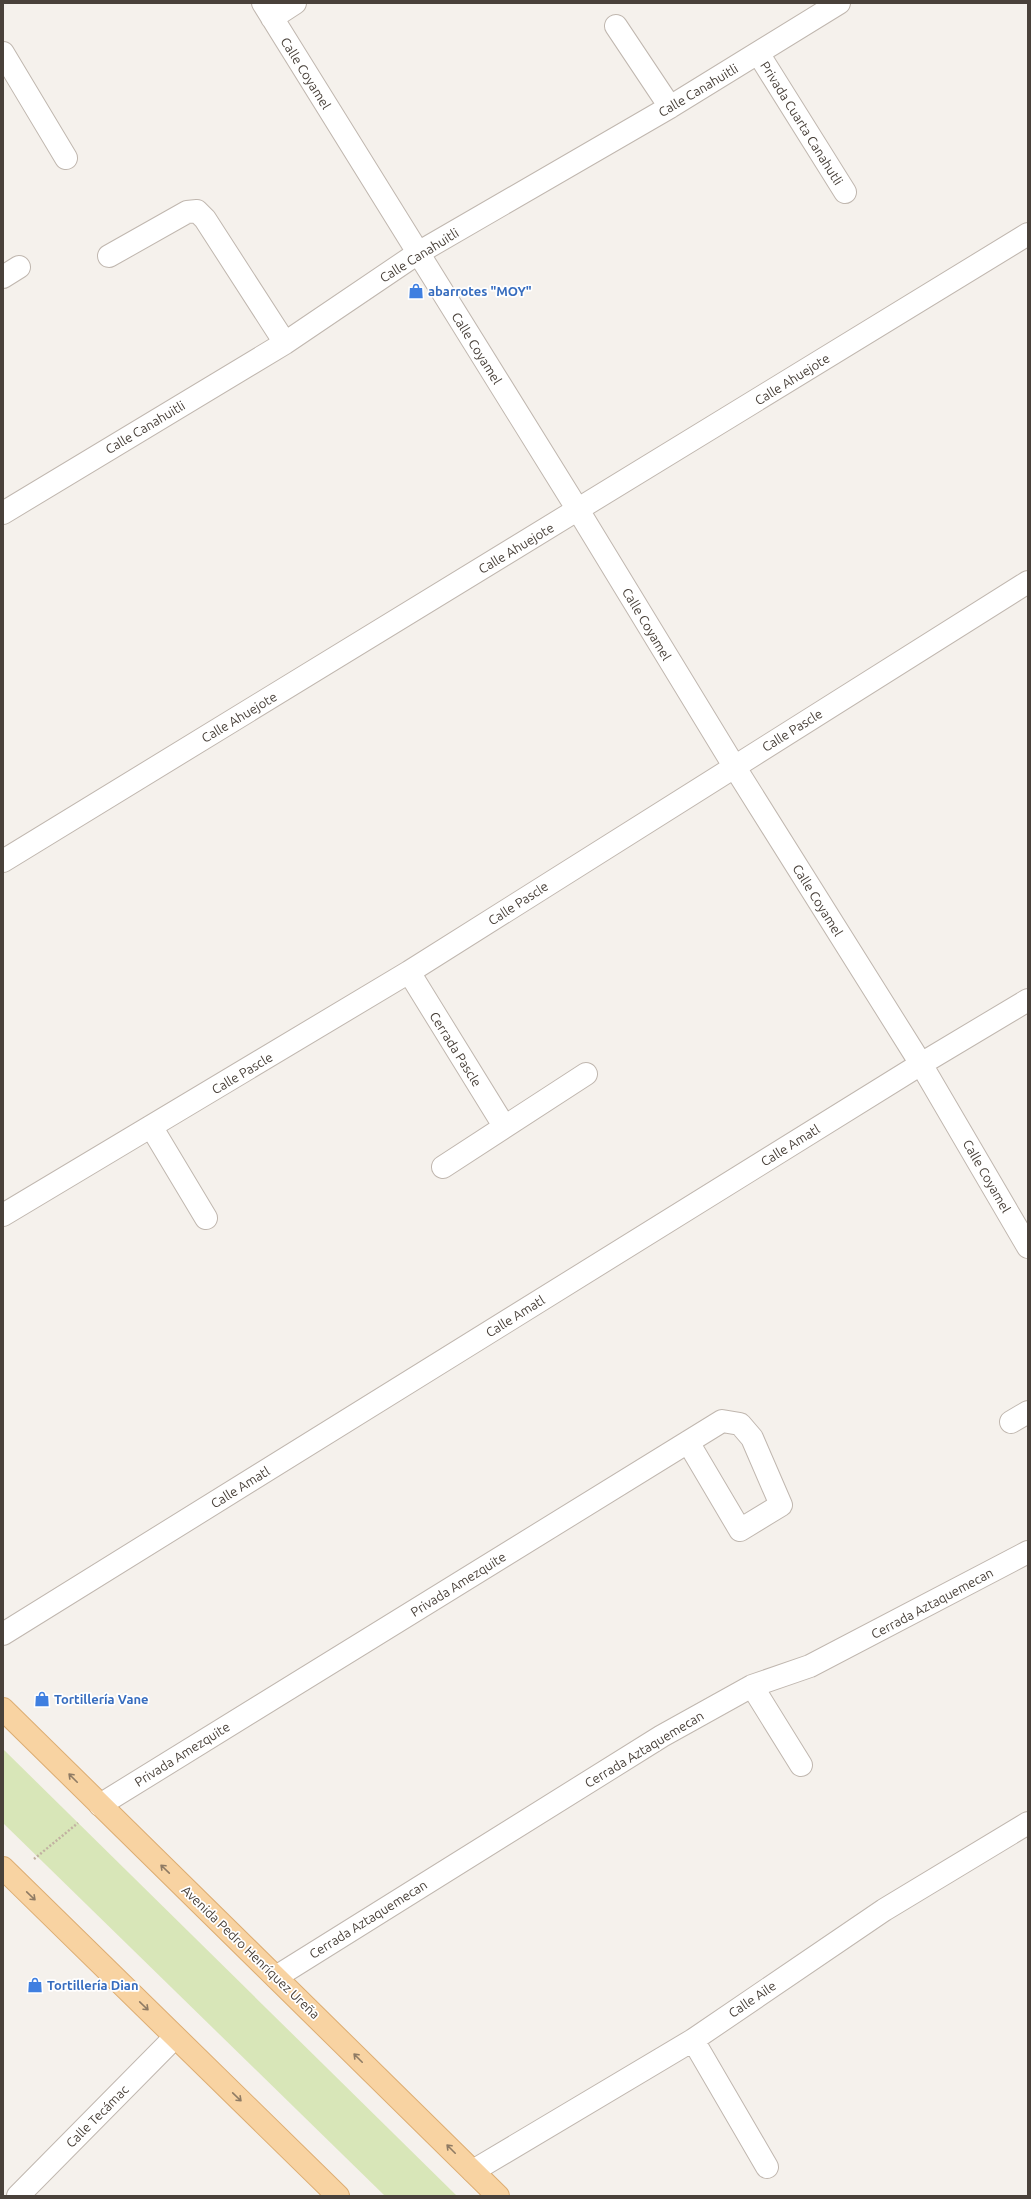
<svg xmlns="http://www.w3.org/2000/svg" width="1031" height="2199" viewBox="0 0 1031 2199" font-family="Ubuntu,sans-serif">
	<rect width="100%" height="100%" fill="#f5f1ec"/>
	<path fill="#d8e6b8" d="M3,1749L457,2196H385L3,1823Z"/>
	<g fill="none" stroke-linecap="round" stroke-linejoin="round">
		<defs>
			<path id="minor" d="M263,3L578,510L734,766L921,1064L1028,1247
				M272,18L295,3
				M616,26L670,107
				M3,53L66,158
				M758,53L845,192
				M109,256L187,212L197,211L205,219L285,343
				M3,277L19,267
				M3,513L285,343L418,253L670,107L839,3
				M3,861L1028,234
				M409,972L504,1126
				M152,1128L206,1218
				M443,1167L586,1074
				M3,1215L409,972L1028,582
				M1011,1422L1028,1412
				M3,1634L921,1064L1028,1000
				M752,1686L801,1765
				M100,1805L722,1421L740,1424L752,1438L781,1505L740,1530L688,1442
				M276,1977L662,1736L752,1686L810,1666L1028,1552
				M693,2040L767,2167
				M473,2171L693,2040L884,1910L1028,1823
				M18,2196L175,2037"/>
			<path id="major" d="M3,1709L498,2196
				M3,1868L338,2196"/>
		</defs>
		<use href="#minor" stroke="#c0b7af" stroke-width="24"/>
		<use href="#major" stroke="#ddad72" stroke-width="24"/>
		<path stroke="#c1b1a1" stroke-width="2.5" stroke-dasharray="2 2" stroke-linecap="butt" d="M34,1859L78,1823"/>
		<use href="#minor" stroke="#fff" stroke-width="22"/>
		<use href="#major" stroke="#f8d3a2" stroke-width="22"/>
	</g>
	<defs><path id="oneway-shaft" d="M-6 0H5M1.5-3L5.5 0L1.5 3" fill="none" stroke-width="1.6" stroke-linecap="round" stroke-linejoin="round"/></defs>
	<g stroke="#8f7b64">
		<use href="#oneway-shaft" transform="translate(73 1778) rotate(-135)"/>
		<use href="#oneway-shaft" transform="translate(165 1869) rotate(-136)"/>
		<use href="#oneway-shaft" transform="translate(31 1896) rotate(44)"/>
		<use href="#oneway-shaft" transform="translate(144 2006) rotate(44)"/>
		<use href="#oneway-shaft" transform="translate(358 2058) rotate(-135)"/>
		<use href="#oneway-shaft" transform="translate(237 2097) rotate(44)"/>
		<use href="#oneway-shaft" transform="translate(451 2149) rotate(-135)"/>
	</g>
	<defs>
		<symbol id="shop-bare" viewBox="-9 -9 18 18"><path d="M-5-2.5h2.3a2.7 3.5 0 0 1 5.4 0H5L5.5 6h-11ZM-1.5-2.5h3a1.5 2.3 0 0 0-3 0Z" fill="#3f7fe0" stroke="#fff" stroke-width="2.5" paint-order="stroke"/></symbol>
	</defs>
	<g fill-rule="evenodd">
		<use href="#shop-bare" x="405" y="280" width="22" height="22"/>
		<use href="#shop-bare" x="31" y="1688" width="22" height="22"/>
		<use href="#shop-bare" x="24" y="1974" width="22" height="22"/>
	</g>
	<g text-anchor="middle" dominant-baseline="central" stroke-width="3.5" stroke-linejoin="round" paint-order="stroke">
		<g font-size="13" fill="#49413a" stroke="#fff">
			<text transform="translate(306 73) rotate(58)">Calle Coyamel</text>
			<text transform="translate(698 90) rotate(-31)">Calle Canahuitli</text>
			<text transform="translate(802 123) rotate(58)">Privada Cuarta Canahutli</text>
			<text transform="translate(419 255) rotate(-32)">Calle Canahuitli</text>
			<text transform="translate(477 348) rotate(58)">Calle Coyamel</text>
			<text transform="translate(792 379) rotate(-32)">Calle Ahuejote</text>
			<text transform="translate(145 427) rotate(-31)">Calle Canahuitli</text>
			<text transform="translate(516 548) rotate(-31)">Calle Ahuejote</text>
			<text transform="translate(647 624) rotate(59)">Calle Coyamel</text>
			<text transform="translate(239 717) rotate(-31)">Calle Ahuejote</text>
			<text transform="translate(792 730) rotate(-32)">Calle Pascle</text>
			<text transform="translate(818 900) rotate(58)">Calle Coyamel</text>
			<text transform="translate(518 903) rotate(-33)">Calle Pascle</text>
			<text transform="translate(456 1049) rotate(58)">Cerrada Pascle</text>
			<text transform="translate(242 1073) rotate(-31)">Calle Pascle</text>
			<text transform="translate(790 1145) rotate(-32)">Calle Amatl</text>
			<text transform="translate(987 1176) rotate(60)">Calle Coyamel</text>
			<text transform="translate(515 1316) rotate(-32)">Calle Amatl</text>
			<text transform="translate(240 1487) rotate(-32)">Calle Amatl</text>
			<text transform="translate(458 1584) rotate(-32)">Privada Amezquite</text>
			<text transform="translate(932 1603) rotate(-28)">Cerrada Aztaquemecan</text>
			<text transform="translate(644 1749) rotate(-31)">Cerrada Aztaquemecan</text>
			<text transform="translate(182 1754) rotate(-32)">Privada Amezquite</text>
			<text transform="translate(368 1919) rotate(-32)">Cerrada Aztaquemecan</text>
			<text transform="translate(251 1952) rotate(44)">Avenida Pedro Henríquez Ureña</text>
			<text transform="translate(752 1999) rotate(-34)">Calle Aile</text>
			<text transform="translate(97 2116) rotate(-45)">Calle Tecámac</text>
		</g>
		<g font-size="13" font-weight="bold" fill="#366cbe" stroke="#fff" text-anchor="start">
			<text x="428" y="291">abarrotes "MOY"</text>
			<text x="54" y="1699">Tortillería Vane</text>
			<text x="47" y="1985">Tortillería Dian</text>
		</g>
	</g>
	<rect width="1031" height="2199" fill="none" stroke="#49413a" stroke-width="8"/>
</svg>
